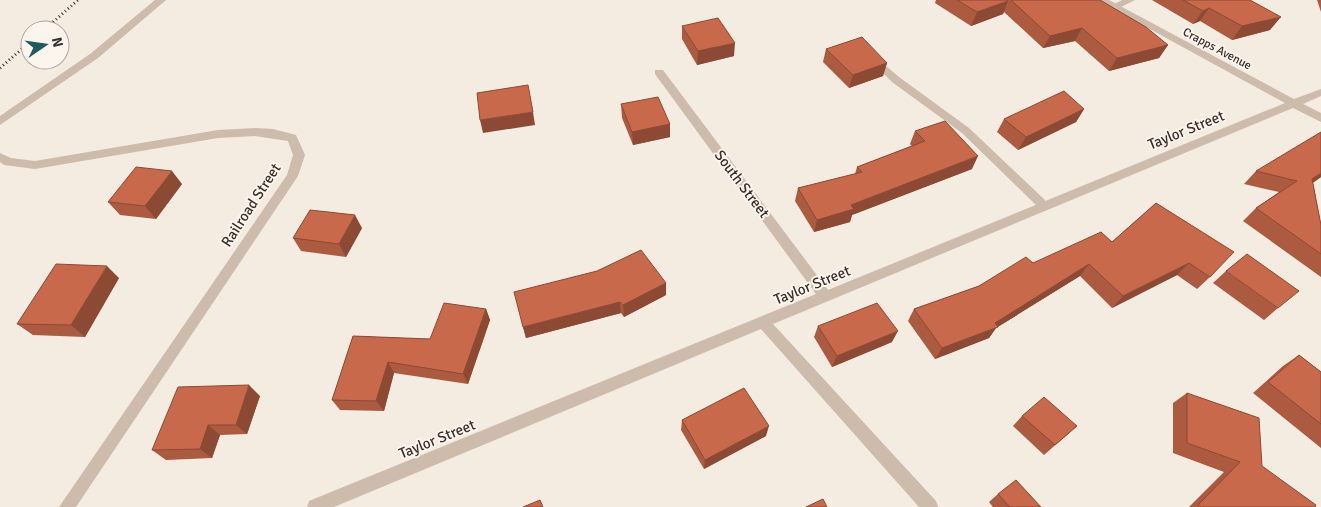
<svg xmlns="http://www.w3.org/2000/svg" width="1321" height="507" viewBox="0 0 1321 507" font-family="Signika,sans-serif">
	<rect width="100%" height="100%" fill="#f4ebe1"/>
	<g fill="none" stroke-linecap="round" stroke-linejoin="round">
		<path fill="#cdbbac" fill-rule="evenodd" d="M1122,0H1135L1117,9H1111L1109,7Z
			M874,56L899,77L969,128L1048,203L1050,206L1048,209H1040L962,133L892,82L869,59Z"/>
		<path fill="#cdbbac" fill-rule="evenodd" d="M1097,0H1109L1294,99L1321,89V96L1303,104L1321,113V122L1293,108L773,324L936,501L938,507H919L761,329L334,507H307L309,501L816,294L655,74V70H663L828,290L1285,103Z
			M255,128L273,129L296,135L305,155L298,176L76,507H59L287,175L293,155L288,141L255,136L218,138L35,169L4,165L0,162V153L11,158L35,161L218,130Z"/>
		<path fill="#cdbbac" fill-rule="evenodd" d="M155,0H166L98,58L0,125V116L90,54Z"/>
		<path stroke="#3b302b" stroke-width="3" stroke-dasharray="1 3" stroke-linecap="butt" d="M44,30L78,0
			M0,68L30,42"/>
	</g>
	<path fill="#ac5a40" d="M936,0H1100L1168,45L1159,58L1109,71L1075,41L1043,48L1004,12L1003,14L971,26L935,3Z
		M1152,0H1250L1270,30L1232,40L1200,21L1193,24Z
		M1317,0H1321V12Z
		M682,26L734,56L697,65L682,39Z
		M826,49L887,63L883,76L849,88L823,62Z
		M621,104L670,124V137L633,145L622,118Z
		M1084,109L1076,122L1018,150L997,132L1004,119Z
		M915,131L972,169L852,215L850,222L814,232L795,201L798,188L855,174L857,167L912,146L910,144Z
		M1256,171L1321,177L1313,183L1321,225V277L1243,221L1256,208L1279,192L1244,184Z
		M182,184L156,219L120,215L108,202Z
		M1156,203L1210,277L1197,289L1177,275L1112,308L1080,276L996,328L989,338L935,359L908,321L914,309L979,286L1033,263L1112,242Z
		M362,228L346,257L301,251L293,238Z
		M597,271L666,283V295L624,317L621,313L526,338L523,327Z
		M1226,271L1278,308L1264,320L1213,283Z
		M119,278L85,337L33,335L17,324Z
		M486,309L490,320L468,384L394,373L384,411L340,410L332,400L353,336L430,339Z
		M818,326L892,342L832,367L814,337Z
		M1299,355L1321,372V448L1253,393L1283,366Z
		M1187,393L1262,466L1315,507H1189L1224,472L1173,453V403Z
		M260,396L247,434L220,435L212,458L166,460L152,450Z
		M1022,416L1077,426L1044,455L1013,426Z
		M682,420L766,436L704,469L681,430Z
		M998,494L1041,507H993L989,502Z"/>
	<path fill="#8c4a34" d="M1008,1L1003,14L971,26L977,12Z
		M1209,8L1200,21L1193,24L1203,11Z
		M1281,17L1270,30L1232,40L1242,26Z
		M1082,28L1075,41L1043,48L1050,36Z
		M735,43L734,56L697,65L698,51Z
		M1168,45L1159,58L1109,71L1117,58Z
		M887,63L883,76L849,88L853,75Z
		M1084,109L1076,122L1018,150L1026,137Z
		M533,112L535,125L483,133L480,120Z
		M670,124V137L633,145L632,132Z
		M978,156L972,169L852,215L850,222L814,232L817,220L851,205Z
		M172,171L182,184L156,219L145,206Z
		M1321,173V177L1298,192L1312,179Z
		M355,215L362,228L346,257L339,244Z
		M1189,263L1177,275L1112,308L1123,296Z
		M1089,264L1080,276L996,328L989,338L935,359L942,348L995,323Z
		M107,266L119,278L85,337L71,325Z
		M666,283V295L624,317L623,305Z
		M620,302L621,313L526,338L523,327Z
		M486,309L490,320L468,384L463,374Z
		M898,331L892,342L832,367L837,356Z
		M388,362L394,373L384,411L376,401Z
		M249,385L260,396L247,434L236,425Z
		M208,425L220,435L212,458L200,449Z
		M769,426L766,436L704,469L705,460Z"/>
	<path fill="#c8694b" stroke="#8c4a34" d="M957,0H1007L1008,1L977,12Z
		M1011,0H1100L1146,27L1168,45L1117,58L1082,28L1050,36Z
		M1183,0H1250L1281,17L1242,26L1209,8L1203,11Z
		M718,18L735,43L698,51L682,26Z
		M862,37L887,63L853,75L826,49Z
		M528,85L533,112L480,120L477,93Z
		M1064,91L1084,109L1026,137L1004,119Z
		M658,97L670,124L632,132L621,104Z
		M945,121L978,156L851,205L854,209L817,220L798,188L862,172L857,167L925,141L915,131Z
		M1321,132V173L1312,179L1321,225V254L1256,208L1297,181L1256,171Z
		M136,167L172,171L145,206L108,202Z
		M1156,203L1234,252L1210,277L1189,263L1123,296L1089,264L995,323L998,327L942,348L914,309L979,286L1026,257L1033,263L1101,232L1112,242Z
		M310,210L355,215L339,244L293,238Z
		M641,250L666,283L623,305L620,302L523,327L514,292L597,271Z
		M1247,254L1299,291L1278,308L1226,271Z
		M56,264L107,266L71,325L17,324Z
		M444,303L486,309L463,374L388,362L376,401L332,400L353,336L430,339Z
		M877,303L898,331L837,356L818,326Z
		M1299,355L1321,372V424L1268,382Z
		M249,385L236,425H208L200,449L152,450L178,387Z
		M744,388L769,426L705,460L682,420Z
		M1187,393L1259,418L1262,466L1316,505L1315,507H1201L1198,505L1240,462L1187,443Z
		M1044,397L1077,426L1055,445L1022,416Z
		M1016,480L1041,507H1010L998,494Z
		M823,499L827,507H806Z
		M540,500L543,507H523Z"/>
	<g text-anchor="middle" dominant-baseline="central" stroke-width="4" stroke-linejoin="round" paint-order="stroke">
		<g font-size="12" fill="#3b302b" stroke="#fbf5ee">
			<text transform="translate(1217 49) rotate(28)">Crapps Avenue</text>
		</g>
		<g font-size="15" fill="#3b302b" stroke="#fbf5ee">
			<text transform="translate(1186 130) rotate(-22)">Taylor Street</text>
			<text transform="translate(742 184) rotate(53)">South Street</text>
			<text transform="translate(251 205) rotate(-57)">Railroad Street</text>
			<text transform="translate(812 285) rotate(-22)">Taylor Street</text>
			<text transform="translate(437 439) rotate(-22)">Taylor Street</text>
		</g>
	</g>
	<g transform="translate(45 45) rotate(77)"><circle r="24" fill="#fbf5ee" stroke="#aea6a0"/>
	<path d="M0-4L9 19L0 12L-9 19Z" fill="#1f5a5e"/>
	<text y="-8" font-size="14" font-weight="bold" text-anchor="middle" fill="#3b302b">N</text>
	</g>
</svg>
